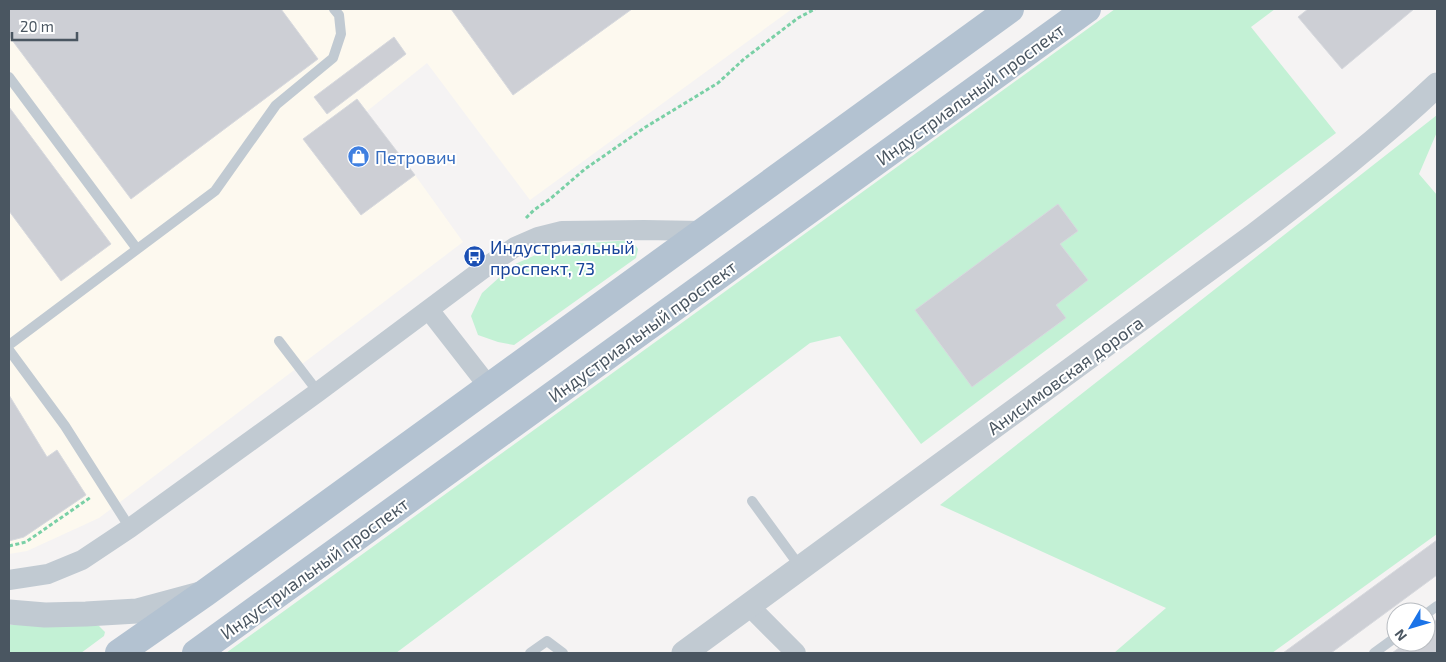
<svg xmlns="http://www.w3.org/2000/svg" width="1446" height="662" viewBox="0 0 1446 662" font-family="'Exo 2',sans-serif">
	<rect width="100%" height="100%" fill="#f5f3f3"/>
	<path fill="#fdf9ef" d="M9,9H792L530,200L427,63L366,112L415,175L463,242L99,518L27,551L9,554Z"/>
	<path fill="#c3f1d5" d="M1115,9H1275L1251,27L1336,133L921,444L840,336L810,343L396,653H226Z
		M1437,115V132L1419,174L1437,195V534L1272,653H1114L1166,608L940,505Z
		M632,240L638,249L636,258L514,345L498,342L478,335L471,316L482,293L513,265L558,245Z
		M90,624L99,626L105,632L104,636L81,653H9V625Z"/>
	<path fill="#cdcfd5" stroke="#d7d9de" d="M9,9H281L318,59L131,199L9,36Z
		M451,9H632L513,95Z
		M1308,9H1414L1342,69L1298,17Z
		M394,37L406,54L327,114L314,97Z
		M357,99L415,175L361,215L303,139Z
		M9,107L111,244L61,281L9,211Z
		M1058,204L1078,231L1060,244L1088,280L1056,305L1066,318L972,387L915,310Z
		M9,395L47,457L57,450L86,495L24,537L9,541Z
		M1437,540V575L1331,653H1283Z
		M1437,619V653H1392L1407,642H1426V628Z"/>
	<g fill="none" stroke-linecap="round" stroke-linejoin="round">
		<path stroke="#7ad0a6" stroke-width="3" stroke-dasharray="4 2.5" stroke-linecap="butt" d="M526,218L534,210L550,199L585,169L644,128L718,83L744,59L798,18L815,9
			M9,546L26,542L91,497"/>
		<path stroke="#c1cad2" stroke-width="10" d="M9,77L137,249
			M279,341L318,392
			M9,345L215,191L276,105L333,58L341,34L339,15L334,9
			M9,350L65,426L130,528
			M752,501L801,568
			M1426,614L1437,606
			M530,653L547,641L563,653
			M1374,653L1396,637"/>
		<path stroke="#c1cad2" stroke-width="20" d="M429,310L489,387
			M9,580L48,574L82,560L130,528L318,392L483,269L515,247L538,237L562,231L644,230L703,231
			M749,606L796,653"/>
		<path stroke="#c1cad2" stroke-width="25" d="M9,612L45,615L86,614L137,611L200,594
			M684,653L1255,235C1318,187 1380,139 1437,85"/>
		<path stroke="#b3c2d1" stroke-width="28" d="M119,653L205,593L1010,9
			M196,653L1087,9"/>
	</g>
	<defs>
		<symbol id="shop-disc" viewBox="-11 -11 22 22"><circle r="9.5" fill="#3f7fe0" stroke="#fff"/><path d="M-5-2.5h2.3a2.7 3.5 0 0 1 5.4 0H5L5.5 6h-11ZM-1.5-2.5h3a1.5 2.3 0 0 0-3 0Z" fill="#fff"/></symbol>
		<symbol id="bus-disc" viewBox="-11 -11 22 22"><circle r="9.5" fill="#1a4fb4" stroke="#fff"/><path d="M-5-6H5V4H4V6H2V4H-2V6H-4V4H-5ZM-3.5-4V0h7V-4ZM-3.5 1.2v1.5H-2V1.2ZM2 1.2v1.5H3.5V1.2Z" fill="#fff"/></symbol>
	</defs>
	<g fill-rule="evenodd">
		<use href="#shop-disc" x="346" y="144" width="25" height="25"/>
		<use href="#bus-disc" x="462" y="244" width="25" height="25"/>
	</g>
	<g text-anchor="middle" dominant-baseline="central" stroke-width="4" stroke-linejoin="round" paint-order="stroke">
		<g font-size="18" fill="#4a5661" stroke="#fff">
			<text transform="translate(970 94) rotate(-36)">Индустриальный проспект</text>
			<text transform="translate(642 331) rotate(-36)">Индустриальный проспект</text>
			<text transform="translate(1065 375) rotate(-36)">Анисимовская дорога</text>
			<text transform="translate(314 568) rotate(-36)">Индустриальный проспект</text>
		</g>
		<g font-size="18" fill="#366cbe" stroke="#fff" text-anchor="start">
			<text x="375" y="157">Петрович</text>
		</g>
		<g font-size="18" fill="#164399" stroke="#fff" text-anchor="start">
			<text x="490" y="247">Индустриальный<tspan x="490" dy="21">проспект, 73</tspan></text>
		</g>
	</g>
	<rect width="1446" height="662" fill="none" stroke="#4a5661" stroke-width="20"/>
	<g transform="translate(1411 627) rotate(232)"><circle r="24" fill="#ffffff" stroke="#b7bbc0"/>
	<path d="M0-4L9 19L0 12L-9 19Z" fill="#1a73e8"/>
	<text y="-8" font-size="14" font-weight="bold" text-anchor="middle" fill="#4a5661">N</text>
	</g>
	<path d="M12 32v8h65v-8" fill="none" stroke="#4a5661" stroke-width="2.5"/>
	<text x="20" y="32" font-size="15" fill="#4a5661" stroke="#ffffff" stroke-width="4" paint-order="stroke">20 m</text>
</svg>
